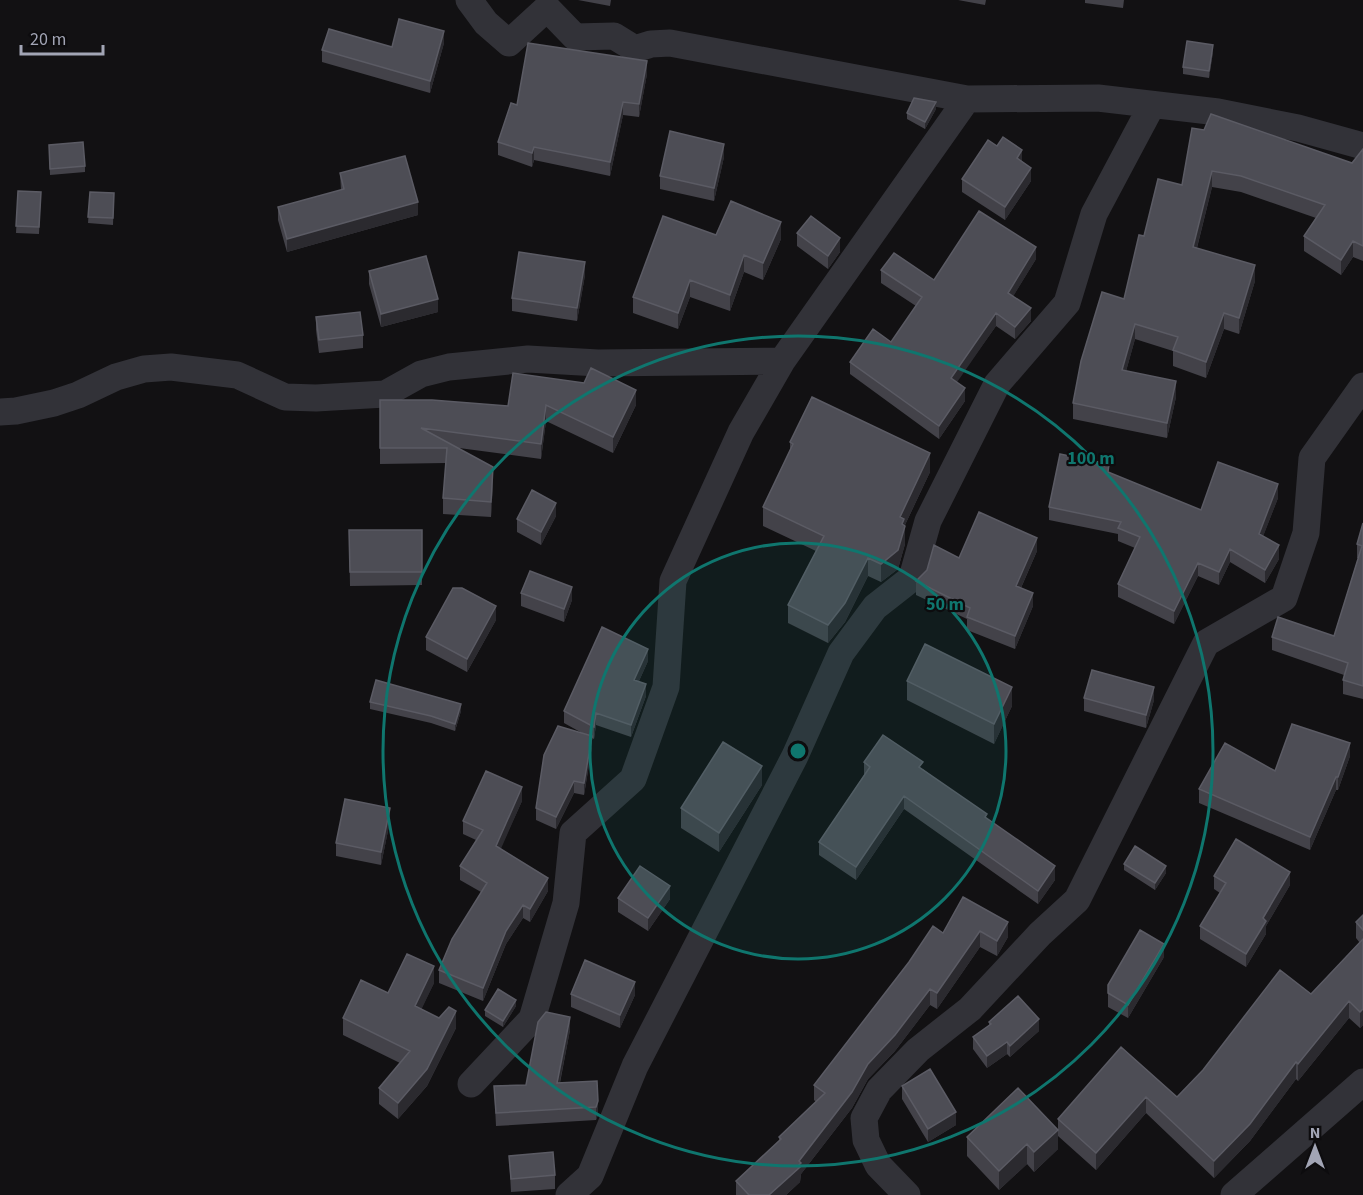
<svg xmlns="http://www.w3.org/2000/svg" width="1363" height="1195" viewBox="0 0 1363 1195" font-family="'Source Sans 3',sans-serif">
	<rect width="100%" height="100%" fill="#121113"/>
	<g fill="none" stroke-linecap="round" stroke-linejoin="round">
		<path stroke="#323238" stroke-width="27" d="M469,0L486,23L509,43L547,8L575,37L614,36L635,49L651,44L670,43L967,99L1098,98L1218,112L1298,128L1363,146
			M0,412L16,411L54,403L78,395L116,377L144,369L171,367L237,375L285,397L316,398L385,394L421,374L449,367L528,359L598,363L782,361
			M471,1084L532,1019L566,903L573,833L633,779L666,687L673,581L741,432L782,361L967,99
			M569,1195L590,1176L635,1066L795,756L841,653L875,607L912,578L928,521L997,384L1067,303L1094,214L1152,105
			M907,1195L878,1165L866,1140L864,1118L879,1090L918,1050L970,1009L1040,934L1077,900L1206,643L1284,598L1306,533L1312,458L1363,386
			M1234,1195L1363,1082"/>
	</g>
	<path fill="#434249" d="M578,0H611L610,6Z
		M958,0H986L985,5Z
		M1085,0H1124L1123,8L1085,3Z
		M444,43L430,93L322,62V50Z
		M1213,52L1209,78L1183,74V67Z
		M647,74L639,117L623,115L610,176L534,160L532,167L498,155V142L517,105Z
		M936,109L925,129L907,119V113Z
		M1192,128L1352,163L1363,149V261L1353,257L1341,275L1304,251V236L1316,218L1241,192L1212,187L1197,248L1255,281L1239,334L1224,329L1206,378L1173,366V351L1135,339L1126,371L1176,397L1167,438L1073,419V403L1124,299L1144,236L1182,185Z
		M49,145L85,166V172L50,175Z
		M724,157L714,201L660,189V176Z
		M1022,162L1031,181L1005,220L962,192V179Z
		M340,173L418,215L287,252L278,220V207L341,190Z
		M18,191L41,192L39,234L16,233Z
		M90,192L114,193L113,225L88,223Z
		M797,233L840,252L828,269L797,246Z
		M716,235L781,239L763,280L744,272L730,311L690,297L678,329L633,313V297Z
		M1036,259L1013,296L1031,321L1015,339L996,326L956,382L965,401L939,439L850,374V362L891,342L916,306L881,283V270L934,280Z
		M369,271L438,312L381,327L369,284Z
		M585,275L577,321L512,311V298Z
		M316,317L363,335V348L319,353L316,330Z
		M380,400L508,406L636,405L613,453L546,421L541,459L459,448L493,483L491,517L443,514V498L446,463L380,464Z
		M790,442L930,472L905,525V544L898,569L881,582L868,576L845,622L828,643L788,623V605L816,551L763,526V507L790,450Z
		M1109,473L1201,510L1278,498L1263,536L1279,559L1265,583L1230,562L1219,585L1198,576L1174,624L1118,597V584L1135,548L1118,541V534L1049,520V507Z
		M556,516L541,545L517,532V519Z
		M1363,523V699L1343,694V680L1344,675L1272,650V637L1334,636L1358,558H1357V544Z
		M349,530H422V585L350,586Z
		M1037,551L1021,588L1033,606L1015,649L967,630V619L916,595V581L959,558Z
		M521,593L572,600L564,622L521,606Z
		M496,620L467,672L426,650V637Z
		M648,661L639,681L646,696L631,737L596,725L594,739L592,738V747L584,795L574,793L556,829L536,820V808L582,733L564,723V711Z
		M907,681L1012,706L994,744L907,700Z
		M1084,698L1154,700L1146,728L1084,711Z
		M370,702L461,711L455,731L431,723L370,709Z
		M1350,756L1338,790H1336L1310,850L1199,803V789L1275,771Z
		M864,762L923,769L987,819L1055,880L1038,904L904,809L856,880L819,855V842L864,775Z
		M762,785L719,852L681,828V808Z
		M522,801L500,849L548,891L530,922L523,918L506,944L483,1001L439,983V970L481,892L460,880V866L476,840L463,834V821Z
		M390,821L381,865L336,856V843Z
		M1124,864L1166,873L1155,890L1124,870Z
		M1214,876L1290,885L1266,926V934L1246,967L1200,939V926L1220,893L1214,889Z
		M963,897L1008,937L997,956L980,947L937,1009L930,1005L895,1051L868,1079L852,1108L801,1174L800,1182L786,1195H736V1181L779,1141V1137L816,1102L814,1100V1085L943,933Z
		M618,898L670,899L648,931L618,912Z
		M1363,915V1025L1360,1028L1349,1018L1298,1081L1296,1079L1250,1141L1214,1178L1146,1113L1096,1170L1058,1136V1149L1034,1172L1027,1164L999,1190L967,1156V1137L1058,1130V1119L1121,1047L1177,1097L1311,994L1360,943L1356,938V922Z
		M1164,957L1128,1018L1108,1007V985Z
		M434,983L421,1009L456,1028L427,1086L398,1119L379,1104V1088L400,1063L343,1035V1018Z
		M571,994L635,995L620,1028L571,1007Z
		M516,1006L503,1027L485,1016V1010Z
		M989,1022L1039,1031L1010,1057L1007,1054L987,1068L973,1049V1037L989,1026Z
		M570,1030L560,1083L597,1081L598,1115L596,1120L496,1126L494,1086L526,1085Z
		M902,1086L956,1125L928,1142L902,1099Z
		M509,1156L555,1175V1189L511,1192Z"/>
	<path fill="#2b2a2f" d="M444,31V43L430,93V81Z
		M1213,45V52L1209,78V71Z
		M647,61V74L639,117V104Z
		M623,102V115L610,176V162Z
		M936,102V109L925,129V122Z
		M724,144V157L714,201V188Z
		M534,147V160L532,167V153Z
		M1022,150V163L1017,158Z
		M1031,168V181L1005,220V207Z
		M1212,171V187L1193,263V247Z
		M418,202V215L287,252V239Z
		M781,222V239L763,280V263Z
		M840,238V252L828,269V256Z
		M1353,241V257L1341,275V260Z
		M1036,247V259L1008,305V293Z
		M744,255V272L730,311V295Z
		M585,262V275L577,321V308Z
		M1255,265V281L1239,334V318Z
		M690,280V297L678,329V313Z
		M438,299V312L381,327V314Z
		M1031,308V321L1015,339V327Z
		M996,313V326L951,391V378Z
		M1224,313V329L1206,378V362Z
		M1135,324V339L1122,386V370Z
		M1176,381V397L1167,438V423Z
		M965,388V401L939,439V426Z
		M636,390V405L613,453V437Z
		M546,405V421L541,459V444Z
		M930,453V472L904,527L905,526V544L898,569L881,582V564L900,517Z
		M493,467V483L491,517V502Z
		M1278,484V498L1259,547V534Z
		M556,503V516L541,545V532Z
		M1037,538V551L1016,599V586Z
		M1279,545V559L1265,583V570Z
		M1230,549V562L1219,585V572Z
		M868,558V576L845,622L828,643V625Z
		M1198,563V576L1174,624V611Z
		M572,587V600L564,622V609Z
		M1033,593V606L1015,649V636Z
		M496,606V620L467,672V659Z
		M648,649V661L634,692V680Z
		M646,684V696L631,737V725Z
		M1012,687V706L994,744V724Z
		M1154,687V700L1146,728V715Z
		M461,704V711L455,731V724Z
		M596,713V725L594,739V727Z
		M592,736V747L584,795V783Z
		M1350,743V756L1338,790V777Z
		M762,766V785L719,852V833Z
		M1336,777V790L1310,850V837Z
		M574,781V793L556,829V817Z
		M522,787V801L496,860V846Z
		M904,796V809L856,880V867Z
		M390,808V821L381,865V852Z
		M1055,866V880L1038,904V891Z
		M1166,866V873L1155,890V883Z
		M1290,872V885L1266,926V934L1246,967V954L1263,918Z
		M548,878V891L530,922V909Z
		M670,886V899L648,931V918Z
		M523,905V918L506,944L483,1001V988L506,931Z
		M1008,922V937L997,956V941Z
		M980,931V947L937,1009V993Z
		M1164,944V957L1128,1018V1005Z
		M434,966V983L415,1023V1006Z
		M635,982V995L620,1028V1015Z
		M930,989V1005L895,1051L868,1079L852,1108L801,1174L800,1182L786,1195H769L799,1161L868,1064Z
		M516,1000V1006L503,1027V1021Z
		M1349,1001V1018L1298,1081V1064Z
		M1363,1009V1025L1360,1028V1012Z
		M456,1011V1028L427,1086L398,1119V1103Z
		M570,1017V1030L557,1096V1083Z
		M1039,1019V1031L1010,1057V1046Z
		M1007,1042V1054L987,1068V1056Z
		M1296,1062V1079L1250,1141L1214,1178V1161Z
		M1146,1097V1113L1096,1170V1153Z
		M598,1101V1115L596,1120V1107Z
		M956,1112V1125L928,1142V1129Z
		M1058,1130V1149L1034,1172V1152Z
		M1027,1144V1164L999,1190V1171Z"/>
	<path fill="#4d4d55" stroke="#5b5b64" stroke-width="1.5" d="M399,19L444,31L430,81L322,50L329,29L392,47Z
		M1187,41L1213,45L1209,71L1183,67Z
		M528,43L647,61L639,104L623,102L610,162L534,147L532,153L498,142L511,103L517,105Z
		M914,98L936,102L925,122L907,113Z
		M1211,114L1352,163L1363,149V246L1353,241L1341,260L1304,236L1325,205L1241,176L1212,171L1193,247L1255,265L1239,318L1224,313L1206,362L1173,350L1178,337L1135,324L1122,370L1176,381L1167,423L1073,403L1081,361L1102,292L1124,299L1139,235L1144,236L1158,179L1182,185L1192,128L1204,130Z
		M670,131L724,144L714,188L660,176Z
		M1003,137L1022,150L1017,158L1031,168L1005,207L962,179L988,140L997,146Z
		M83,142L85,166L50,169L49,145Z
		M405,156L418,202L287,239L278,207L344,189L340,173Z
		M18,191L41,192L39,227L16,226Z
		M90,192L114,193L113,218L88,217Z
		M731,201L781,222L763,263L744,255L730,295L690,280L678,313L633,297L663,216L716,235Z
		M979,211L1036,247L1008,293L1031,308L1015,327L996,313L951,378L965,388L939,426L850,362L873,329L891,342L922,297L881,270L894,253L934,280Z
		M811,216L840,238L828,256L797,233Z
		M519,252L585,262L577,308L512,298Z
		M426,256L438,299L381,314L369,271Z
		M360,312L363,335L319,340L316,317Z
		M591,368L636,390L613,437L546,405L541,444L421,428L493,467L491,502L443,498L447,448H380V400H432L508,406L513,373L584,383Z
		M812,397L930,453L900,517L904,519L902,524L905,526L898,550L881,564L868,558L845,603L828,625L788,605L824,536L763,507L793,444L790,442Z
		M1060,454L1109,464L1108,472L1201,510L1218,462L1278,484L1259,534L1279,545L1265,570L1230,549L1219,572L1198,563L1174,611L1118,584L1140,537L1118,528L1121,522L1049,507Z
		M532,490L556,503L541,532L517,519Z
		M979,512L1037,538L1016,586L1033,593L1015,636L967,617L970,608L916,581L927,570L934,545L959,558Z
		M1363,523V686L1343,680L1348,663L1272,637L1278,617L1334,636L1362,546L1357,544Z
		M349,530H422V572H350Z
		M530,571L572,587L564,609L521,593Z
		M453,588H462L496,606L467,659L426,637Z
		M602,627L648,649L634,680L646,684L631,725L596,713L594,727L564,711Z
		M925,644L1012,687L994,724L907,681Z
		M1092,670L1154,687L1146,715L1084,698Z
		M376,680L461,704L455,724L431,716L370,702Z
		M1292,724L1350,743L1338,777H1336L1310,837L1199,789L1225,743L1275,771Z
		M558,726L592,736L584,783L574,781L556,817L536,808L544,755Z
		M883,735L923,762L919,767L987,814L985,817L1055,866L1038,891L904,796L856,867L819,842L870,767L864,762Z
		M723,742L762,766L719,833L681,808Z
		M486,771L522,787L496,846L548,878L530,909L523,905L506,931L483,988L439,970L452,939L487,883L460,866L483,830L463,821Z
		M345,799L390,808L381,852L336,843Z
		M1236,839L1290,872L1263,918L1266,921L1246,954L1200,926L1226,883L1214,876Z
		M1135,846L1166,866L1155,883L1124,864Z
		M640,866L670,886L648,918L618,898Z
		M963,897L1008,922L997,941L980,931L937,993L930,989L895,1035L868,1064L852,1092L799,1161L801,1163L799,1165L800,1167L769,1195H749L736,1181L781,1139L779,1137L825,1093L814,1085L909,962L933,926L943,933Z
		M1363,915V930L1356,922Z
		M1140,930L1164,944L1128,1005L1108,993V985Z
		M1363,939V1009L1360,1012L1349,1001L1298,1064L1296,1062L1250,1124L1214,1161L1146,1097L1096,1153L1058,1119L1121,1047L1177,1097L1203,1070L1280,970L1311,994Z
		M407,954L434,966L415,1006L439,1018L449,1007L456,1011L427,1069L398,1103L379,1088L410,1051L343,1018L361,980L388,993Z
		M585,960L635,982L620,1015L571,994Z
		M498,989L516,1000L503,1021L485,1010Z
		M1018,996L1039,1019L1010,1046L1007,1042L987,1056L973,1037L991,1024L989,1022Z
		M546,1012L570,1017L557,1083L597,1081L598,1101L596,1107L496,1113L494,1086L526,1085L538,1022Z
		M930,1069L956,1112L928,1129L902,1086Z
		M1018,1088L1058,1130L1034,1152L1027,1144L999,1171L967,1137Z
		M553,1152L555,1175L511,1179L509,1156Z"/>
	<circle cx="798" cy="751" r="208" fill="#0f766e" fill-opacity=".12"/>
	<g fill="none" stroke="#0f766e" stroke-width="3">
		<circle cx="798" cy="751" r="208"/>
		<circle cx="798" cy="751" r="415"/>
	</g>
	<circle cx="798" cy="751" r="9" fill="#0f766e" stroke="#0d0c0e" stroke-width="3"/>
	<g font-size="18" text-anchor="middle" font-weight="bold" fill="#0f766e" stroke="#0d0c0e" stroke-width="4.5" stroke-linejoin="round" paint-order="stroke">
		<text x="1091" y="464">100 m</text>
		<text x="945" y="610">50 m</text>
	</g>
	<g transform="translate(1315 1147)" stroke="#0d0c0e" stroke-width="4.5" paint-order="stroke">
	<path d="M0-4.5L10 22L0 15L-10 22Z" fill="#a2a5b5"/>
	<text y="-9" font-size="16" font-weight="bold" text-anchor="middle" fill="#a2a5b5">N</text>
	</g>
	<path d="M21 45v9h82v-9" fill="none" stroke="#a2a5b5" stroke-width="3"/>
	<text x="30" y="45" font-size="18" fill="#a2a5b5" stroke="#0d0c0e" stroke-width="4.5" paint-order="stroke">20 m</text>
</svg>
